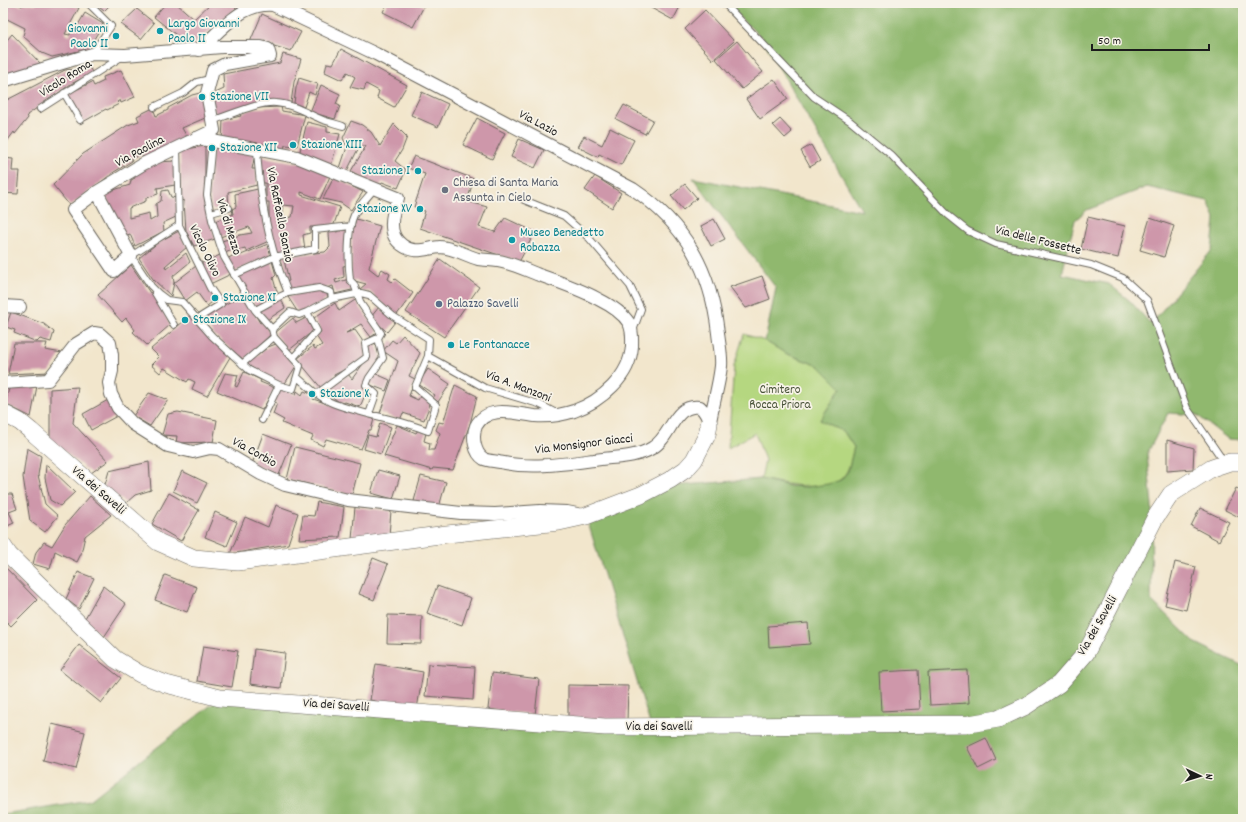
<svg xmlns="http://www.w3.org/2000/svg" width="1246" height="822" viewBox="0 0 1246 822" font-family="Dekko,sans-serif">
	<rect width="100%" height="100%" fill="#f7f3e8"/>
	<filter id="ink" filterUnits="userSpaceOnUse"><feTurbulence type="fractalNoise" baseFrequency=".025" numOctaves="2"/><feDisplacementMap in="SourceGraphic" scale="8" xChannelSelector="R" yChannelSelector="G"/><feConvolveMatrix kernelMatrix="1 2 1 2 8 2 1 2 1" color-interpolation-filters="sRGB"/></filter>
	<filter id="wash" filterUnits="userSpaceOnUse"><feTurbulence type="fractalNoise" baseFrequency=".012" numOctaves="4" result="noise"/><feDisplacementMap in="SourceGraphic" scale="16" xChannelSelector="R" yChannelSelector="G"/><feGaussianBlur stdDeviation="0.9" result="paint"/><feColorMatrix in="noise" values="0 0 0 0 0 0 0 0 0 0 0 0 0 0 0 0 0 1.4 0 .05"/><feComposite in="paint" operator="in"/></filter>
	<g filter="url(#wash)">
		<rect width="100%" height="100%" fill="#f2e6cc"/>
		<path fill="#b5d780" stroke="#687a4e" d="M744,334L765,341L785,353L819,366L841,388L820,420L844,432L854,447C851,458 850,470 842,478C827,494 780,483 761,479L765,460L755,433L728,448L734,366Z"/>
		<path fill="#90b86e" stroke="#566a45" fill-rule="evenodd" d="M724,3H1243V440L1228,439L1197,415L1168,413L1147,454L1152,505L1151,600L1194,642L1243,666V819H3V814L90,800L220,698L651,727L586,516L657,487L761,479L790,486L807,487L828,484L841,480L848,471L854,447L844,432L820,420L841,388L819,366L785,353L765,341L776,288L693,178L862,211L762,38ZM1147,187L1208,201L1215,218L1212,250L1151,324L1130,301L1109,284L1062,274L1075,220L1087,210Z"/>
		<g id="blocks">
			<path fill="#ce97aa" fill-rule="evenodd" d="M3,3H15L22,6L24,3L35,5L37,3H68L79,8L65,34L70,35L72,25H78L85,13L103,24L88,49L52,57L42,53L23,36L25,28L3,17Z
				M94,3H112L104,11Z
				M166,3H176L194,19L211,3H246L235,9L191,47L154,17Z
				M387,3H418L424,6L413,27L383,12Z
				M642,3H682L673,20Z
				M137,9L154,23L141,39L121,24Z
				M705,10L734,41L713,60L685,29Z
				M262,14L301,32L291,51L264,43L250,42Z
				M12,34L41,64L3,77V45Z
				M737,41L763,72L742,89L716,59Z
				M341,49L407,85L394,107L377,98L379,91L366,84L364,90L350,87L355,77L347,72L342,80L325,72L327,63L333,64Z
				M283,54L301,59L294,82L291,103L276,100L264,103V101L217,117L209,96L224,89L223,74L280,63Z
				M90,68L92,73L71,84L27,115L28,118L15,134L14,132L5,144L3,142V102L65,70Z
				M121,70L135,97L121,103L120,100L117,102L119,104L107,110L106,109L83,122L66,95L92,82L94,86L104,81L103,77Z
				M299,78L318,84L315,95L309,92L304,107L294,103L296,88Z
				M774,79L788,99L760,119L746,99Z
				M321,85L340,94L336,104L340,106L335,119L310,112Z
				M422,92L448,104L438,127L411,115Z
				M200,93L206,105L205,118L182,128L188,139L144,159L142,154L131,159L132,161L114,172L70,206L53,185L83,154L128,125L139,121L137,116L153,108L156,116L168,110V108L192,95Z
				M624,105L653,120L645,134L616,119Z
				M281,107L282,111L305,115L297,146L285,145L284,150L222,141L223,120L241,116L240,114L255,108Z
				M477,118L505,133L492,159L463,145Z
				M780,119L792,132L785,138L773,125Z
				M351,121L362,125L371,132L380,146L394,124L407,137L402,150L395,161L406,170L398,188L382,182L380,186L370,182L351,171L366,146H362L357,151L347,171L340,168L347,147L343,138Z
				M307,122L327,127V132L340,134L331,166L299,155Z
				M610,128L634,140L621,165L599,154L598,157L578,147L584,136L602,145Z
				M519,139L544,150L535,168L511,157Z
				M213,145L255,154L252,169H256L257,185L228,192L229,207L212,210L209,193Z
				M811,145L820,161L810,167L801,151Z
				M205,146V201L215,239L194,246L186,231L184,201L181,200L180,150Z
				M260,156L293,162H301L331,174L320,199L301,192V195L340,207L333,227H310V233L303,235L305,250L276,254L269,222V202H266V183H263ZM282,205L294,206L292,217L284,218Z
				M414,156L474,179L467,201L487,207L479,227L495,232L505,218L535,232L519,262L420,228L425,211L414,207L425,174L408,168Z
				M3,158L13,159L12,171H20L18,194L3,193Z
				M175,161V185L157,188L158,194L146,198V201L129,208V218L149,213L150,221L157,217L156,204L161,201L162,191L168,190L171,197L177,198L178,216L163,223L164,231L135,246L130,234L124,236L104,193L130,185L131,180L135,178L134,173L157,162Z
				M595,176L621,193L612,208L585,190Z
				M334,177L363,192L351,210L341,203L323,199Z
				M685,184L697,198L683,210L671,196Z
				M258,189L269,241L246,251L245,248L238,250L237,248L225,253L222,241L240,235L252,233L249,227L220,237L215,221L233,214L232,209L236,207L235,194Z
				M1088,217L1125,226L1118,258L1081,249Z
				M1150,218L1174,226L1164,257L1140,250Z
				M356,219L380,226L369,268L378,275L382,269L390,274L388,279L392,282L395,279L413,293L396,316L369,291L365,292L360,289L366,284L351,280L352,233Z
				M714,219L725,239L711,246L701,226Z
				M348,229L349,265L343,266L344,277L335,280L336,283L349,279L356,289L335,294L333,286L322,289H311L310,286L292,291L288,290L286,282L289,281L283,256L325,252L330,247L329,233L332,230H336V232Z
				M179,231L187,247L165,266L166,269L186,253L190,262L173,276L174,283L196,266L216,299L207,306L197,292L185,301L174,283L171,296L153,279L139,258L160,241Z
				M268,244L271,256L234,272L227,259L239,252L241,255Z
				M220,255L231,274L210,284L200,264Z
				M440,259L479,287L444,337L406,312Z
				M272,261L276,275L273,278L278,295L256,307L236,276Z
				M131,265L150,293L153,292L170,325L147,345L133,332L135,330L126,318L122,322L98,295Z
				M762,276L770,299L746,308L730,287Z
				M318,289L321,293L326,292L328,297L322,303L299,314L288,297L305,291Z
				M243,294L260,323L262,322L271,334L244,360L214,335L202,318Z
				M280,296L285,308L267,320L259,311Z
				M355,300L378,332L371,337L361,324L346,333L355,330L362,340L366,357L345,372L344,370L334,375L335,378L322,389L297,359L313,346L315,349L322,345L316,336L321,332L314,318L335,303L339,311Z
				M379,307L395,322L387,332L371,317Z
				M11,312L44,324L54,332L51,342L40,339L37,342L14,333L15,330L6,327Z
				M191,315L230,357L207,396L192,389L195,382L189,379L187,382L164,368L160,373L151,365L159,357L151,349Z
				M293,318L296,323L306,318L313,331L288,351L275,333Z
				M403,335L420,353L409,376L415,379L409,396L418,400L420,396L431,402L424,420L403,413L400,420L380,413L398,361L383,351L392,340L396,343Z
				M374,340L381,356L360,407L345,402L341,404L324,389L336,380L338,382L348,374L352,379L368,357L365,345Z
				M14,343H47L45,350L62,353L49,372L8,374Z
				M276,344L296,366L284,385L247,365L253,356H257L268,347Z
				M428,369L450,384L438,402L433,398L435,395L418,384Z
				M244,372L261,380L260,382L275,388L262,410L217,391L225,373L238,375L235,386L237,387Z
				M374,373L390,380L386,391L368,384Z
				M10,385L37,386L31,417L5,404Z
				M455,385L477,396L470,424L453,470L433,468L432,470L384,456L397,425L416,433L418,430L426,433L424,441L430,443L429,450H434L440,433L436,430L439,422L443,423Z
				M78,387L73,423L108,461L91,473L50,440V389Z
				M280,387L296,395L297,391L302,395L304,391L313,395V399L374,419L371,430H369L361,449L326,439L323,446L311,440L313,436L282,423L284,420L273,414L277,403L273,402Z
				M149,393L168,400L150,426L133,416Z
				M108,400L117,416L91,430L83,414Z
				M178,412L217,420L213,442L176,443L177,436L162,435L168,414Z
				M380,423L391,427L381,454L364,449L368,435L376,437Z
				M263,434L291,445L279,475L252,464Z
				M1167,440L1194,448L1193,469L1167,471Z
				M295,447L360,463L352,495L287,479Z
				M27,448L41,456L38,475L45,504L58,516L45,532L30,521L23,477Z
				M149,462L151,490L135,495L126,503L104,488L109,471Z
				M46,464L75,492L60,506L50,500L45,478Z
				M378,470L400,476L393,499L371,493Z
				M182,471L207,483L197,503L173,491Z
				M421,476L446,482L439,507L414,501Z
				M1236,488L1243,491V519L1225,510Z
				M5,490L6,494H12L17,509L9,512L14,523L3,528V491Z
				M169,493L199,510L181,541L152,524Z
				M90,496L111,515L85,536L81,554L77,562L55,551L50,569L33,564L36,552L44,542L52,546L65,525Z
				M317,502L344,507L340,537L299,539L303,515L314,516Z
				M276,505L298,513L288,544L230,554L245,517L268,527Z
				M355,507L391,511L389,535L352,539Z
				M1200,508L1229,522L1219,541L1191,526Z
				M215,512L237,522L227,546L205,537Z
				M373,558L388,564L374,600L359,594Z
				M1175,562L1196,567L1186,610L1165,605Z
				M3,565L37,600L11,626L3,618Z
				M78,572L94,578L79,609L66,599Z
				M165,575L197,587L187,612L155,600Z
				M103,586L126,604L104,637L84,620Z
				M437,586L471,598L462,625L427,613Z
				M388,615L422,616L421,644L387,643Z
				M808,623L810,644L769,647L768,626Z
				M79,645L121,678L101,703L60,670Z
				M203,646L238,651L232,687L197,681Z
				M254,649L285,653L281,688L250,684Z
				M376,664L423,672L417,709L370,700Z
				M428,664L475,667L473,700L425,696Z
				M918,670L920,709L881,711L879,672Z
				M967,670L969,703L930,705L928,672Z
				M492,673L539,679L535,715L488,709Z
				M568,685L628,686L627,722L568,721Z
				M52,724L85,732L76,769L43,761Z
				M986,738L996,760L978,769L967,747Z"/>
		</g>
	</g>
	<g filter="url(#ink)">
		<use href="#blocks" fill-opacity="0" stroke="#67635a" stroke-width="1"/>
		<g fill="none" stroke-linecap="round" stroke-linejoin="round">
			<defs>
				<path id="lane" d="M88,3L111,26L92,54
					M724,3L814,97L850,121L891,155L948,215L968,231L996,244L1091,265L1123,278L1147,300L1187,408L1220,456L1227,460
					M64,93L80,120
					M154,107L183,93L197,82L210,79
					M40,109L123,56
					M211,121C228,116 260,101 276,103C293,104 308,114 323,120C329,122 337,124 343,126
					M177,147L179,225L210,288L221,304L197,319
					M524,200L564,216L589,238L630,286L641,309L633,331
					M211,213L229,208
					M179,225L131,256L151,286L159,294L167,300L182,302L212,336L249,370L279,385L293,389L300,366L274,337L272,329L255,310L224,257L212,220L207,195L212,141
					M234,275L274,257L315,249V230L351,226
					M155,293L174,325
					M288,293L319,288L331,292L332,299
					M255,310C267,305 276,297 288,293C269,248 260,199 257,150
					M272,329L290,312L299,315L307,312
					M293,358L317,331L307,312L332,299L361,293L369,295L393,316L429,339L428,356L485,388L539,404L556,413
					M242,364L274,337
					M297,377C307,385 318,397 330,402C361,415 397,418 428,431L436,405L415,387L428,356
					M318,393L367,357L365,344L378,338
					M369,414L376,394L366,385L369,378L383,358L378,338L381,333L361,304L354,284L350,280C348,264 347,229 354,215C359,205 368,197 375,188
					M262,420L279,385"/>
				<path id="street" d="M199,50C220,31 242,2 273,5L376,54L633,189C685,224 711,270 718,333C719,343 722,356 721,366C719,385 713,404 710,422
					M3,81L92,54L125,55L222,47H261L268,49L270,56L225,64L213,70L207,93L214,130L143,164L97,192
					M196,138L297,157L398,198C392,213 386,234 402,245C415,255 427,248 440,247C452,247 467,256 478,259C485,260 491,260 498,261C512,263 526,270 539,275C559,282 580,289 598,299C610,305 622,312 629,323C633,331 632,338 632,346C630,377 601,401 574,411C562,415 548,417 535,416C516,414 488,404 476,426C472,436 474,453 484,459C488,461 495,461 499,462C531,469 563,464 594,460C613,457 636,458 652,448C672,437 673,403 700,407C706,412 708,417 709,424
					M97,192L131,256L114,271L73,210Z
					M3,306L20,307
					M3,383L48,380L76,344L94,333L100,334L110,343L112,355V371L109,383L111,394L118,408L133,424L168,446L193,452L210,448L219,449L261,474L285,485L348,500L461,513L495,514L540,511L567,512L582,515"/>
				<path id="secondary" d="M3,413L20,422L31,431L158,542L194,558L238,562L447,534L559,522L586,516L641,495L670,480L686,469L694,460L707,435L709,424
					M3,546L9,555L115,659L140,674L166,684L220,698L605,727L969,724L998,719L1026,706L1059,684L1086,653L1155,518L1171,494L1212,468L1230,462H1243"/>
			</defs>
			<use href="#lane" stroke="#67635a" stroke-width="8"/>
			<use href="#street" stroke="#67635a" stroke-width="14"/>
			<use href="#secondary" stroke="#67635a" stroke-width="18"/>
			<use href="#lane" stroke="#fff" stroke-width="6"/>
			<use href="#street" stroke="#fff" stroke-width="12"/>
			<use href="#secondary" stroke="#fff" stroke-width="17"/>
		</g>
	</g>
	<g fill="#0f9aa8" stroke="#f7f3e8" stroke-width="1.5">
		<circle cx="160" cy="31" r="4"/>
		<circle cx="116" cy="36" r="4"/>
		<circle cx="202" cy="97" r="4"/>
		<circle cx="293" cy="145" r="4"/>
		<circle cx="212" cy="148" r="4"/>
		<circle cx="418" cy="171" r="4"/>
		<circle cx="420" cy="209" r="4"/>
		<circle cx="512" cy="240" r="4"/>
		<circle cx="215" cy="298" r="4"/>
		<circle cx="185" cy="320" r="4"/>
		<circle cx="451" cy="345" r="4"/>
		<circle cx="312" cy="394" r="4"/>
	</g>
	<circle fill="#6b7280" stroke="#f7f3e8" stroke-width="1.5" cx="445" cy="190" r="4"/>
	<circle fill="#5c6f8a" stroke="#f7f3e8" stroke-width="1.5" cx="439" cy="304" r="4"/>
	<g text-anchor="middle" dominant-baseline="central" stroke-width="3.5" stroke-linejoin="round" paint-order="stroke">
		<g font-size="13" fill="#0d838f" stroke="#f7f3e8" text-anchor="start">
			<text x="168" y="24">Largo Giovanni<tspan x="168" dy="15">Paolo II</tspan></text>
			<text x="108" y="29" text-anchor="end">Giovanni<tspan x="108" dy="15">Paolo II</tspan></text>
			<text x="210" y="97">Stazione VII</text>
			<text x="301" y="145">Stazione XIII</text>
			<text x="220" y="148">Stazione XII</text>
			<text x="410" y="171" text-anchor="end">Stazione I</text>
			<text x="412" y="209" text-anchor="end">Stazione XV</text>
			<text x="520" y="233">Museo Benedetto<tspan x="520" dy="15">Robazza</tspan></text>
			<text x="223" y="298">Stazione XI</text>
			<text x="193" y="320">Stazione IX</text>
			<text x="459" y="345">Le Fontanacce</text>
			<text x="320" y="394">Stazione X</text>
		</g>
		<g font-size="13" fill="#1c1c1c" stroke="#f7f3e8">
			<text transform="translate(66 79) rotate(-32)">Vicolo Roma</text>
			<text transform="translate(538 124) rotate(28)">Via Lazio</text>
			<text transform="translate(140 152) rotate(-28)">Via Paolina</text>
			<text transform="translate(279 215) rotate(79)">Via Raffaello Sanzio</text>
			<text transform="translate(228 227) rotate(73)">Via di Mezzo</text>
			<text transform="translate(1038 241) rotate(14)">Via delle Fossette</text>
			<text transform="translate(204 251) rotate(64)">Vicolo Olivo</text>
			<text transform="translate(518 387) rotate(21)">Via A. Manzoni</text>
			<text transform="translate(584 445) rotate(-7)">Via Monsignor Giacci</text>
			<text transform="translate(254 453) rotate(29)">Via Corbio</text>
			<text transform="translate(98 491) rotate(41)">Via dei Savelli</text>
			<text transform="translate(1098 626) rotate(-60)">Via dei Savelli</text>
			<text transform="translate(336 706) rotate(4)">Via dei Savelli</text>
			<text x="659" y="727">Via dei Savelli</text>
		</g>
		<g font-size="13" fill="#5b616d" stroke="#f7f3e8" text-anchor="start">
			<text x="453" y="183">Chiesa di Santa Maria<tspan x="453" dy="15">Assunta in Cielo</tspan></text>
		</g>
		<g font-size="13" fill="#4e5e75" stroke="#f7f3e8" text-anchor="start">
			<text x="447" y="304">Palazzo Savelli</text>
		</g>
		<g font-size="13" fill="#4a543a" stroke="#f7f3e8">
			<text x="780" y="390">Cimitero<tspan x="780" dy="15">Rocca Priora</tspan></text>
		</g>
	</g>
	<rect width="1246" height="822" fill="none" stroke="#f7f3e8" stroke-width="16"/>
	<g transform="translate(1200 776) rotate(94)" stroke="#f7f3e8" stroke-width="3" paint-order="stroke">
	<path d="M0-3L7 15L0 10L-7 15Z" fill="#1c1c1c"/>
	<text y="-6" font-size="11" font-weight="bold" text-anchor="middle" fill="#1c1c1c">N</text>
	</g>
	<path d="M1092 44v6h117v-6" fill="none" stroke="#1c1c1c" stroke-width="2"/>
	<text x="1098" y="44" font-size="12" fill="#1c1c1c" stroke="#f7f3e8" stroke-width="3" paint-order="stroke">50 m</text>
</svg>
